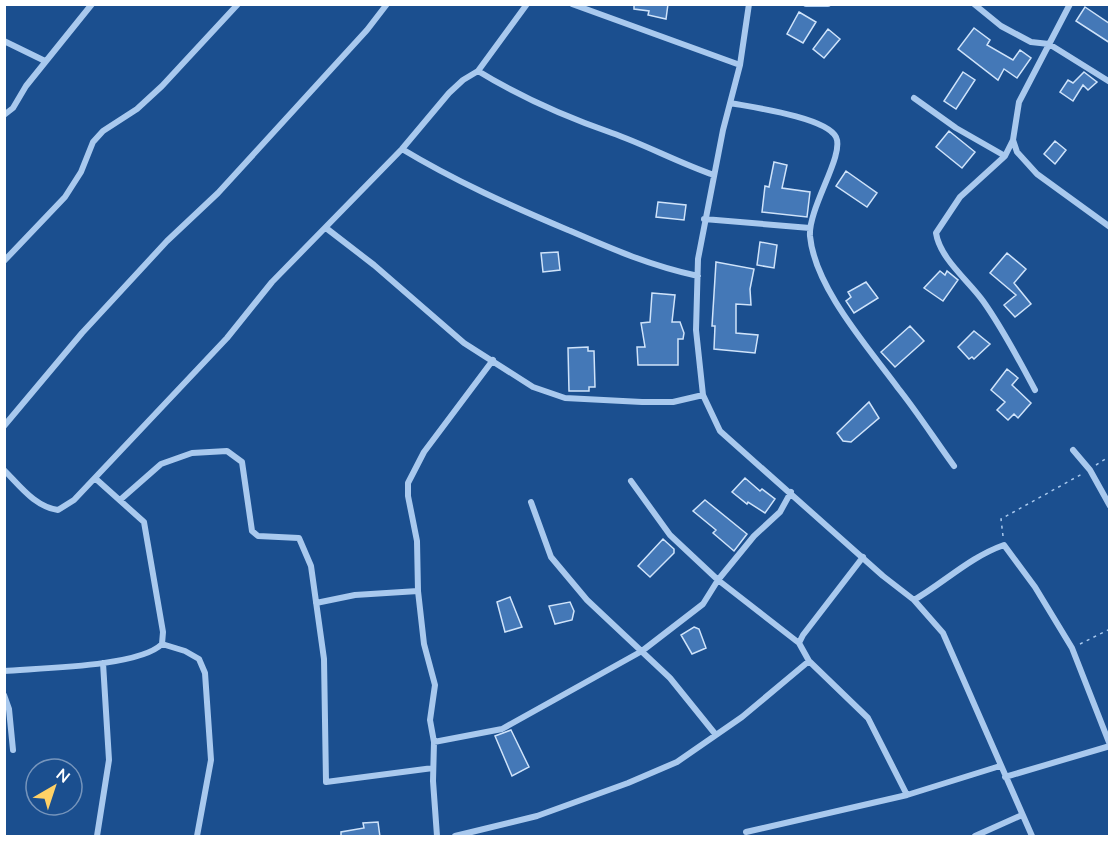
<svg xmlns="http://www.w3.org/2000/svg" width="1114" height="841" viewBox="0 0 1114 841" font-family="'Nunito Sans',sans-serif">
	<rect width="100%" height="100%" fill="#1b4f8f"/>
	<path fill="#4478b7" stroke="#cfe3fa" stroke-width="1.5" d="M634,4H668L666,19L648,15L649,11L634,9Z
		M1085,7L1110,24V43L1076,21Z
		M799,12L816,22L803,43L787,34Z
		M974,28L990,40L987,45L1013,60L1020,50L1031,58L1017,78L1004,69L998,80L958,49Z
		M828,29L840,39L824,58L813,49Z
		M963,72L975,80L956,109L944,101Z
		M1084,72L1097,82L1088,90L1083,85L1073,101L1060,92L1068,80L1073,83Z
		M949,131L975,152L962,168L936,147Z
		M1055,141L1066,150L1055,164L1044,154Z
		M774,162L787,165L782,188L810,192L807,217L762,212L765,186L769,187Z
		M846,171L877,193L867,207L836,186Z
		M658,202L686,205L684,220L656,217Z
		M760,242L777,245L774,268L757,265Z
		M558,252L560,270L543,272L541,253Z
		M1007,253L1026,269L1014,283L1031,304L1015,317L1004,305L1016,295L990,273Z
		M716,262L754,269L750,289L751,305L736,304V333L758,335L755,353L714,349L715,326H712Z
		M940,271L945,275L947,271L958,280L943,301L924,288Z
		M866,282L878,298L854,313L846,301L851,297L848,292Z
		M652,293L675,295L672,322H680L684,333L683,339H678V365H638L637,347H645L641,323L650,322Z
		M910,326L924,341L895,367L881,352Z
		M974,331L990,344L974,359L972,357L969,359L958,347Z
		M588,347V351H594L595,387H589V391H569L568,348Z
		M1007,369L1018,378L1012,385L1031,403L1018,418L1014,414L1008,420L997,410L1005,402L991,390Z
		M869,402L879,418L851,442L843,441L837,433Z
		M745,478L760,491L762,489L775,499L765,513L748,502L747,504L732,492Z
		M705,500L747,534L734,551L713,533L716,530L693,511Z
		M663,539L674,549V553L650,577L638,566Z
		M510,597L522,627L505,632L497,602Z
		M570,602L574,611L572,620L555,624L549,606Z
		M694,627L699,629L706,648L692,654L681,635Z
		M511,730L529,767L512,776L495,736Z
		M378,822L380,837H341V832L364,828L363,823Z"/>
	<g fill="none" stroke-linecap="round" stroke-linejoin="round">
		<path stroke="#a9c9ee" stroke-width="1.5" stroke-dasharray="3 4.5" stroke-linecap="butt" d="M1096,465L1110,456
			M1003,536L1001,519L1082,474
			M1080,644L1110,629"/>
		<path stroke="#a9c9ee" stroke-width="6" d="M572,4L740,65
			M749,4L740,65L723,130L698,259L696,330L703,395L720,431L883,576L914,600L943,633L1032,836
			M806,4H828
			M974,4L1001,26L1031,42L1049,44L1110,82
			M1070,4L1019,102L1013,140L1017,152L1037,174L1110,227
			M4,41L45,61
			M478,71C522,98 563,116 612,133C646,145 679,163 714,175
			M914,98L956,128L1005,156
			M730,103C751,107 826,117 836,137C845,155 808,208 810,236C815,288 868,347 898,388C918,413 935,440 954,466
			M4,115L13,108L26,86L92,4
			M1013,140L1005,156L960,197L936,233C940,259 969,281 983,301C1003,329 1019,360 1035,390
			M402,149C455,181 511,206 568,230C612,249 651,266 698,276
			M704,219L810,228
			M326,228L374,265L464,343L533,387L565,398L642,402H673L703,395
			M4,261L65,197L81,172L93,142L103,131L137,109L162,86L238,4
			M4,426L82,333L167,241L218,193L367,30L387,4
			M1073,450L1090,470L1110,506
			M4,470C20,486 35,507 58,510L74,500L227,338L272,282L402,149L449,93L463,80L478,71L527,4
			M631,481L670,535L718,580L799,643
			M120,500L161,464L192,453L227,451L242,462L252,531L258,536L299,538L311,566L324,659L326,782L433,768
			M531,502L551,557L587,600L670,678L716,735
			M863,557L803,635L799,643L809,661L868,718L907,795
			M914,600C945,582 970,557 1004,545L1035,587L1072,648L1110,745
			M316,603L355,595L418,591
			M162,644L185,651L199,659L205,673L211,760L197,836
			M4,671C39,668 139,667 162,644L163,632L144,522L96,479
			M4,695L9,709L13,750
			M434,742L502,729L642,651L703,604L718,580L754,536L780,512L791,492
			M1005,777L1110,746
			M746,832L907,795L1000,766
			M97,836L109,760L103,663
			M437,836L433,781L434,742L430,720L435,685L424,644L418,591L417,541L408,496V483L424,452L493,360
			M455,836L537,816L628,783L677,762L742,717L809,661
			M975,836L1022,815"/>
	</g>
	<rect width="1114" height="841" fill="none" stroke="#ffffff" stroke-width="12"/>
	<g transform="translate(54 787) rotate(39)"><circle r="28" fill="#1b4f8f" stroke="#7695bc" stroke-width="1.5"/>
	<path d="M0-4.5L10 22L0 15L-10 22Z" fill="#ffd166"/>
	<text y="-9" font-size="16" font-weight="bold" text-anchor="middle" fill="#ffffff">N</text>
	</g>
</svg>
